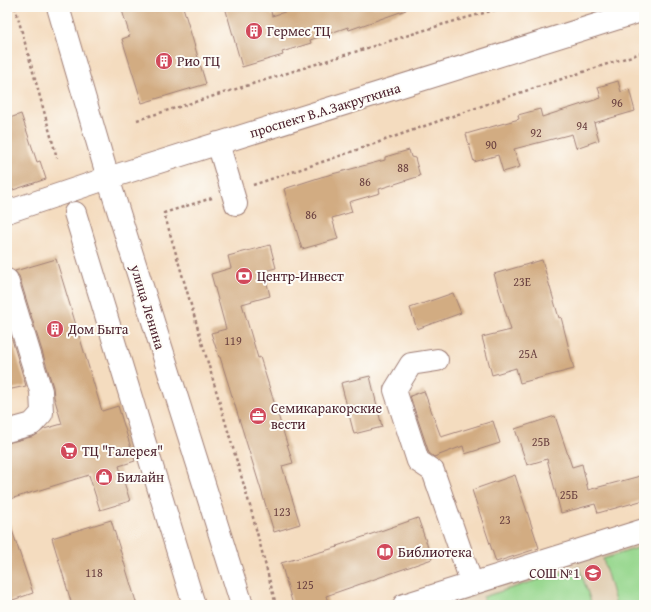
<svg xmlns="http://www.w3.org/2000/svg" width="651" height="612" viewBox="0 0 651 612" font-family="'Gentium Book Plus',serif">
	<rect width="100%" height="100%" fill="#fdfcf7"/>
	<filter id="ink" filterUnits="userSpaceOnUse"><feTurbulence type="fractalNoise" baseFrequency=".025" numOctaves="2"/><feDisplacementMap in="SourceGraphic" scale="8" xChannelSelector="R" yChannelSelector="G"/><feConvolveMatrix kernelMatrix="1 2 1 2 8 2 1 2 1" color-interpolation-filters="sRGB"/></filter>
	<filter id="wash" filterUnits="userSpaceOnUse"><feTurbulence type="fractalNoise" baseFrequency=".012" numOctaves="4" result="noise"/><feDisplacementMap in="SourceGraphic" scale="16" xChannelSelector="R" yChannelSelector="G"/><feGaussianBlur stdDeviation="0.9" result="paint"/><feColorMatrix in="noise" values="0 0 0 0 0 0 0 0 0 0 0 0 0 0 0 0 0 1.4 0 .05"/><feComposite in="paint" operator="in"/></filter>
	<g filter="url(#wash)">
		<rect width="100%" height="100%" fill="#f4dcbf"/>
		<path fill="#e0cdb1" d="M644,540V605H439Z"/>
		<path fill="#97d78e" stroke="#707b5c" d="M644,546V605H616L603,559Z
			M579,567L592,605H486L483,597Z"/>
		<g id="blocks">
			<path fill="#d2ac82" d="M121,7H183L206,84L142,103L122,39L130,36Z
				M225,7H270L272,16L300,7H406V10L349,30L348,27L310,40L311,43L282,52L283,55L242,67Z
				M618,81L621,92L629,89L635,111L594,123L599,140L576,148L572,134L514,149L520,167L503,172L498,155L474,162L466,134L519,119L518,115L540,109L542,117L601,98L598,87Z
				M21,114L37,162L40,161L46,179L7,192V119Z
				M409,150L411,157L415,158L420,176L379,189L380,193L349,202L352,212L332,218L338,239L302,249L284,189L321,177L385,160V157Z
				M270,245L276,268L264,271L270,296L242,304L258,358L260,357L293,463L282,466L300,524L274,532L220,357H219L211,333L226,329L211,274L231,268L228,256Z
				M56,259L102,411L118,406L135,461L119,466L130,501L100,510L89,475L7,500V443L35,436L44,429L62,424L54,397L53,387L19,276L15,271Z
				M542,260L559,318L561,317L574,369L520,383L516,368L492,375L482,337L511,330L494,274Z
				M453,293L461,313L417,329L410,308Z
				M7,323L26,386L7,390Z
				M370,376L382,427L354,434L341,383Z
				M424,391L441,437L493,421L500,443L465,454L463,446L434,457L429,453L410,396Z
				M555,416L572,467L582,464L588,490L644,475V500L598,513L595,504L561,513L547,459L527,465L515,429Z
				M515,475L539,548L496,562L472,490Z
				M418,518L432,559L326,596L329,605H293L281,563L338,547L337,546Z
				M111,520L137,605H72L52,538Z
				M7,524H10L33,593L7,602Z"/>
		</g>
	</g>
	<g filter="url(#ink)">
		<use href="#blocks" fill-opacity="0" stroke="#9f7e75" stroke-width="1"/>
		<g fill="none" stroke-linecap="round" stroke-linejoin="round">
			<defs>
				<path id="minor" d="M58,7L108,178L242,605
					M218,143L236,204
					M7,212L108,178L644,10
					M75,213L194,605
					M7,280L41,391L42,413L32,424L7,431
					M437,360L411,364L395,390L418,461L433,471L472,584
					M404,605L644,530"/>
			</defs>
			<use href="#minor" stroke="#9f7e75" stroke-width="24"/>
			<path stroke="#9f7e75" stroke-width="2.5" stroke-dasharray="3 3" stroke-linecap="butt" d="M15,7L57,158
				M137,120L441,25L505,7
				M253,185L331,159L507,97L644,52
				M212,198L164,213L250,506L276,605"/>
			<use href="#minor" stroke="#fff" stroke-width="22"/>
		</g>
	</g>
	<defs>
		<symbol id="building-disc" viewBox="-11 -11 22 22"><circle r="9.5" fill="#d1495b" stroke="#fdfcf7"/><path d="M-4-6H4V6H1V3H-1V6H-4ZM-2.5-4.3h1.7v1.8h-1.7ZM.8-4.3h1.7v1.8H.8ZM-2.5-1h1.7V.8h-1.7ZM.8-1h1.7V.8H.8Z" fill="#fff"/></symbol>
		<symbol id="bank-disc" viewBox="-11 -11 22 22"><circle r="9.5" fill="#d1495b" stroke="#fdfcf7"/><path d="M-6-4H6V4H-6ZM0-2.3a2.3 2.3 0 1 0 0 4.6a2.3 2.3 0 1 0 0-4.6Z" fill="#fff"/></symbol>
		<symbol id="office-disc" viewBox="-11 -11 22 22"><circle r="9.5" fill="#d1495b" stroke="#fdfcf7"/><path d="M-6-3h4V-5.5h4V-3h4V5H-6ZM-1-4.5V-3h2v-1.5ZM-6 0V1H6V0Z" fill="#fff"/></symbol>
		<symbol id="supermarket-disc" viewBox="-11 -11 22 22"><circle r="9.5" fill="#d1495b" stroke="#fdfcf7"/><path d="M-6-5.5h2.5l.6 2H6L4.5 2H-2.5L-4.4-4H-6ZM-1.5 3.2a1.3 1.3 0 1 0 .1 0ZM3 3.2a1.3 1.3 0 1 0 .1 0Z" fill="#fff"/></symbol>
		<symbol id="shop-disc" viewBox="-11 -11 22 22"><circle r="9.5" fill="#d1495b" stroke="#fdfcf7"/><path d="M-5-2.5h2.3a2.7 3.5 0 0 1 5.4 0H5L5.5 6h-11ZM-1.5-2.5h3a1.5 2.3 0 0 0-3 0Z" fill="#fff"/></symbol>
		<symbol id="library-disc" viewBox="-11 -11 22 22"><circle r="9.5" fill="#d1495b" stroke="#fdfcf7"/><path d="M-6-4Q-3-5.5-.7-3.5V5Q-3 3-6 4ZM6-4Q3-5.5 .7-3.5V5Q3 3 6 4Z" fill="#fff"/></symbol>
		<symbol id="school-disc" viewBox="-11 -11 22 22"><circle r="9.5" fill="#d1495b" stroke="#fdfcf7"/><path d="M0-5L7-2L0 1L-7-2ZM-4 1L0 2.5L4 1V4Q0 6-4 4Z" fill="#fff"/></symbol>
	</defs>
	<g fill-rule="evenodd">
		<use href="#building-disc" x="244" y="21" width="20" height="20"/>
		<use href="#building-disc" x="154" y="51" width="20" height="20"/>
		<use href="#bank-disc" x="234" y="266" width="20" height="20"/>
		<use href="#building-disc" x="45" y="319" width="20" height="20"/>
		<use href="#office-disc" x="248" y="406" width="20" height="20"/>
		<use href="#supermarket-disc" x="59" y="441" width="20" height="20"/>
		<use href="#shop-disc" x="94" y="467" width="20" height="20"/>
		<use href="#library-disc" x="375" y="542" width="20" height="20"/>
		<use href="#school-disc" x="583" y="563" width="20" height="20"/>
	</g>
	<g text-anchor="middle" dominant-baseline="central" stroke-width="4" stroke-linejoin="round" paint-order="stroke">
		<g font-size="12" fill="#6c4241">
			<text x="617" y="102">96</text>
			<text x="582" y="125">94</text>
			<text x="536" y="132">92</text>
			<text x="491" y="144">90</text>
			<text x="403" y="167">88</text>
			<text x="365" y="181">86</text>
			<text x="311" y="214">86</text>
			<text x="522" y="281">23Е</text>
			<text x="233" y="340">119</text>
			<text x="528" y="353">25А</text>
			<text x="541" y="441">25В</text>
			<text x="569" y="494">25Б</text>
			<text x="282" y="511">123</text>
			<text x="505" y="519">23</text>
			<text x="94" y="572">118</text>
			<text x="305" y="584">125</text>
		</g>
		<g font-size="14" fill="#4a1f2b" stroke="#fdfcf7" text-anchor="start">
			<text x="267" y="31">Гермес ТЦ</text>
			<text x="177" y="61">Рио ТЦ</text>
			<text x="257" y="276">Центр-Инвест</text>
			<text x="68" y="329">Дом Быта</text>
			<text x="271" y="408">Семикаракорские<tspan x="271" dy="16">вести</tspan></text>
			<text x="82" y="451">ТЦ "Галерея"</text>
			<text x="117" y="477">Билайн</text>
			<text x="398" y="552">Библиотека</text>
			<text x="580" y="573" text-anchor="end">СОШ №1</text>
		</g>
		<g font-size="14" fill="#4a1f2b" stroke="#fdfcf7">
			<text transform="translate(325 110) rotate(-17)">проспект В.А.Закруткина</text>
			<text transform="translate(148 307) rotate(73)">улица Ленина</text>
		</g>
	</g>
	<rect width="651" height="612" fill="none" stroke="#fdfcf7" stroke-width="24"/>
</svg>
